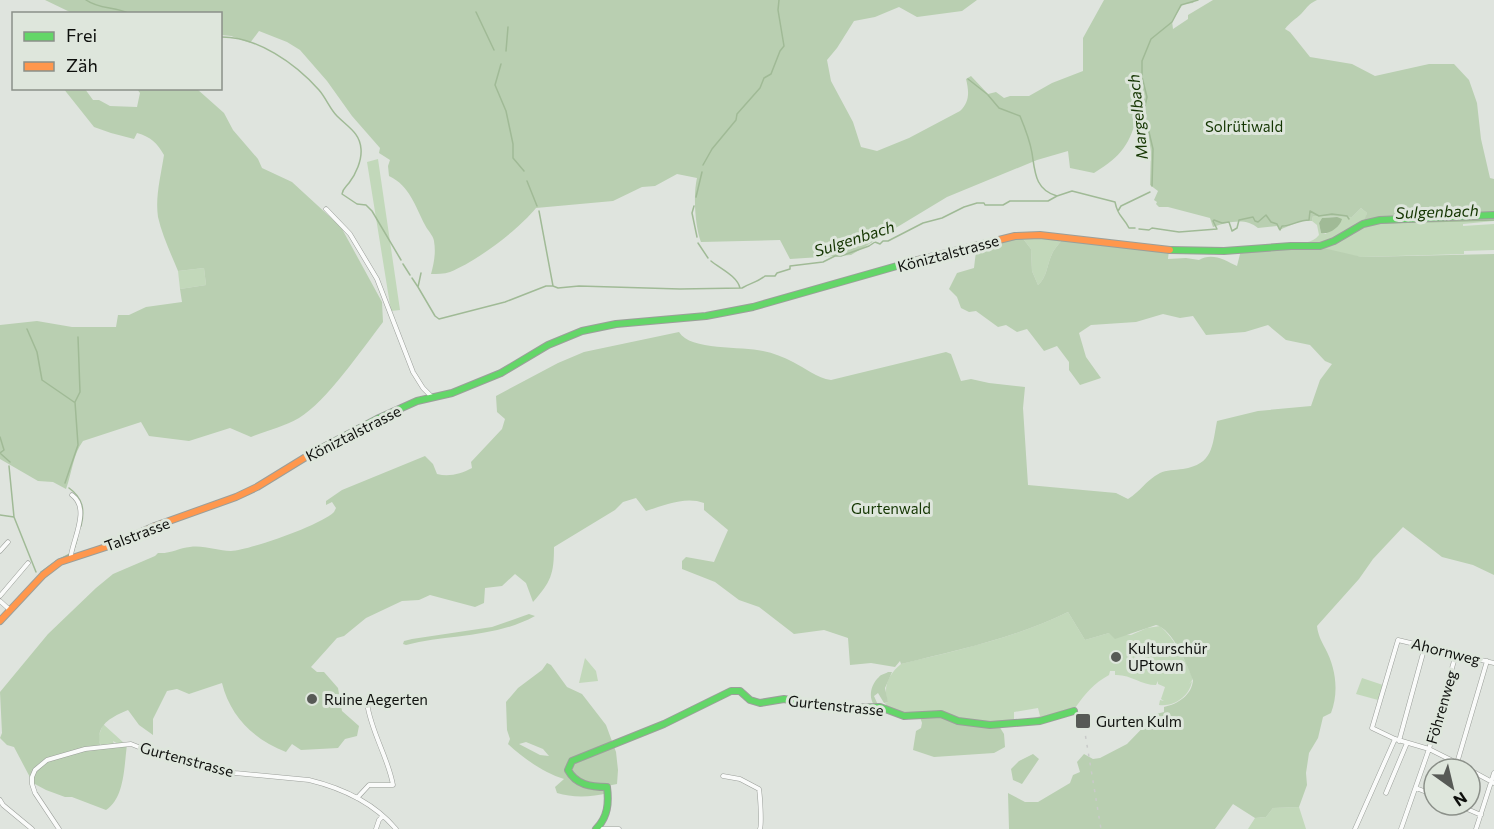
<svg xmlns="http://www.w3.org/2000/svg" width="1494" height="829" viewBox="0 0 1494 829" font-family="Commissioner,sans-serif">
	<rect width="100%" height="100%" fill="#dfe4de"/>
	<path fill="#c2d8ba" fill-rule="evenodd" d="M378,159L400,310L391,311L367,162Z
		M1361,208L1367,213L1364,223L1494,215V221L1463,224V226L1494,224V250L1464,251V254L1362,257L1291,246C1301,242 1312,244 1319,235L1317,225L1312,221L1313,216L1352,217ZM1337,217L1326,234L1321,233L1319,223L1322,218Z
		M1021,236L1063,238C1060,243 1054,249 1052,254C1047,264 1047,278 1038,285L1032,271L1031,249Z
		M204,268L206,285L180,289L178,271Z
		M1068,612L1085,640L1109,633L1131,635L1147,628L1160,626C1176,640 1185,660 1193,679L1189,684L1192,681C1190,696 1174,707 1159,705L1160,700L1164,701L1161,699L1165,687L1158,684V681L1156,685C1141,685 1130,674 1115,675V671H1110L1109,675C1094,683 1085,694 1075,708H1070L1072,710L1041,720L1032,719L1040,716L1038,708L1014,712V723L1003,724L910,716L887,707L885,703L888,702C882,686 890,673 901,664C959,650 1015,638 1068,612Z
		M585,658L596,671L598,681L579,683Z
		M1362,678L1383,685L1378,700L1356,694Z
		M103,724L124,743L118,744L113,741L114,744L101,746L98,738Z
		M1299,807L1306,829H1248L1255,818L1266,817L1273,808Z"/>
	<path fill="#b9cfb1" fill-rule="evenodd" d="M45,0H977L962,11L917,17L899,7L875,17L854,21L837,48L827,60L831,81L853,122L861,147L877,151L909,138L960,111C970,102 969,91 966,79L971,76L988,94L996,92L1004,98L1010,96H1029L1052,83L1083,71V38L1104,0H1195L1193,3L1183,4L1172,21L1173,29L1188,19V15L1213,0H1317C1307,5 1308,7 1301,14C1296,19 1290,22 1285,29L1290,32L1310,57L1352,64L1375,76L1429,64H1454L1469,80L1477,103L1481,139L1490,178L1494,179V215L1363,223L1367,213L1361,208L1352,217L1313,216L1312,221H1301L1279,230L1277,226L1258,228C1246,217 1227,222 1213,227L1210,218L1168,207H1159L1156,204L1157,202L1154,200L1158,191L1150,185L1151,152L1146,118L1144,114L1138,113C1130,144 1122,156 1094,173L1070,168L1068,151L1037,160L947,197L851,255L790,259L780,240L701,242C695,227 693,194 697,178L677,174L655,186L642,187L613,201L536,208C517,231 477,261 450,272C444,274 437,274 431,274C434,263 436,253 434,241C433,235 428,231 425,225C415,206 410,186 389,176L388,166L390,160L379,153L380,148L352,116L327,81L300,50L287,42L259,31L250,43L231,36L221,35L220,14L72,13Z
		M63,88L85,89L93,100H99L110,106L137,107L140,93L137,89H197L224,113L233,130L258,159L262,168L292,182L341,227L382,302L383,322C363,348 326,402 299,418C285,426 266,431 251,437L230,428L189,441L149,436L141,422L83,441C73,454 72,473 66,489L53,482L38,481L0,459V325L37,321L72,327H116L118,315H129L146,307L182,302L180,289L206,285L204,268L178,271C171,254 162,235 158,217C155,197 161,175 164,155C157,143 151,137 137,133L134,139L111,133L94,127Z
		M1021,236L1031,249L1032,271L1038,285C1047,278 1047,264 1052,254C1054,249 1060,243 1063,238L1169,250L1168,259L1186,258L1199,260C1212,252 1225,260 1237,266L1241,250L1291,246L1323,248L1362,257L1494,254V575L1473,565L1442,557L1403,527L1373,559L1359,579L1317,626C1318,635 1321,640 1325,648C1336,668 1339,692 1331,713L1323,717L1318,738L1309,753L1306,773L1307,785L1299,807L1273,808L1266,817L1255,818L1233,804L1215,829H1009L1008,793L1025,802H1038L1070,783L1073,775L1080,772L1077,762L1084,754L1093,759L1100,758L1127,744L1156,714L1164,712V707C1178,704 1192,695 1193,680C1187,665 1173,629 1156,625L1115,639L1109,633L1085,640L1068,612C1015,638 958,650 901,664L900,661L895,667L871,663L850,665L848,638L824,630L794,634L759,607L739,600L715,582L682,569V561L686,557L714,562L728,530L704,510V503C686,496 664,505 646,511L636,498L623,502L615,510L554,547C554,574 551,582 533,602L526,583L515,574L502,586L485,588L484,603L475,607L430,595L419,600L402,601L366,618L344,636L337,638L311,667L317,672H324L338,688L342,711L359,726L357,736L345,739L338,748L301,750L292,744L286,752C254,740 230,716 222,683L189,694L177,689L167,691L153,719V735L139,725L128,710C109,718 94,726 101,748L127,745C124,765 125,798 106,810L72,797H65L46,790L33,783L14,747L7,745L0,738L2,733L0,692L48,634L96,588L113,574L155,556L158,553C170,554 179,548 190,547C204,545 218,551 231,551C250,550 321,525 334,512L336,508L332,502L326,505V501L342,490L425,456L433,464L437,474C449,477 461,474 472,468L471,462L502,429L505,419L497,412L496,396L558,363L584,352L679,332C690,351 742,346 763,351C773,353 784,357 793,362C805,368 817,378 831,380L946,352L951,354L961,381L971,379L989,383L1025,387L1023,408L1028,485L1116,493L1128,499C1141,491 1144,482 1160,473C1166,470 1175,470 1183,469C1213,464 1212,447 1217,421L1258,411L1311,406L1320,380L1332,364L1325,361L1310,345L1286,340L1268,325L1245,332L1206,335L1193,316L1180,318L1163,314L1136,322L1091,325L1079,333L1086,357L1101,378L1080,385L1069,370V362L1057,346L1044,351L1027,329L1017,332L1006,325L998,327L976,311L969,312L961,308L957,297L949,289L957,273L974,268L976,251L983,245Z
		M529,614L535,616C495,638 449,634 406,645L403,644L404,641L412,639L492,627Z
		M547,663L551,665L567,687L582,694L606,725L616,752L618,770L617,784L607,786L608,793C592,797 573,798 557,793L555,787L564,779C544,773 523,758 508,744L510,739L507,730L506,702L518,688L542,670ZM526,742L543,749L549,756L540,755L519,744Z
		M888,672H892L885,688L888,702L884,703L878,693L874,696L878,705H874C868,697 871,684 879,677C881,674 885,674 888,672Z
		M941,715L999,726L1004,734L1005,747L994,753L934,757L913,750L916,731L921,728L922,723L920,717Z
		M1033,754L1039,759L1022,784L1013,780L1011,769L1019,761Z"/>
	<path fill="#a0ba96" d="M1337,217L1342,219C1340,227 1329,235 1321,233L1319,223L1322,218Z"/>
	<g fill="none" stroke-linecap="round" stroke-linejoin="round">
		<path stroke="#a0ba96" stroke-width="1.5" d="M86,0C100,10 115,6 130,14
			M476,12L494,50
			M220,37C257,36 296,64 319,90C326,98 330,109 337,116C348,127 360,133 361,149C362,160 356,174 349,183C346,187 343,188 342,194L357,204L366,205L372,211L401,260
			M506,51L508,27
			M501,64L495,85L506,111L513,144V158L524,171
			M968,79L987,94
			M988,95L999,108L1020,116C1025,128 1030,141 1032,153C1035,172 1035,190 1057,196
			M703,165L712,149L736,120L737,114L760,88L764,78L771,74L780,51L784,46L778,10L779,0
			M527,181L537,206
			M1152,186L1153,149L1144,111L1147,97L1142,77V61L1151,39L1172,22L1181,5L1198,0
			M696,197L702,172
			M694,206L692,213L697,237
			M539,211L553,286
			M1118,211L1121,206L1150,192
			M1380,223L1494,220
			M1139,229L1149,230L1152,228L1179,232L1217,229L1213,221L1214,220L1222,223L1229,222L1232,231L1237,228L1239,220L1253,217L1255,221L1258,222L1266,215L1271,222L1277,224L1280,230L1282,226C1291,226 1299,220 1309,220L1310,211L1319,216L1332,214L1347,216L1349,219
			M698,243L708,258
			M711,261C721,269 737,276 740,288
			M403,264L410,275
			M421,273L418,287L435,316L439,319L505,302L546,286H553L558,288L579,286L680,289L742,288C750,283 758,282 765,276H775L777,273L790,269V266L823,262L835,256H841L869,246L875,242L880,244L883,241H888L923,223L942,218L964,207L977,203H984L985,205H1003L1010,201H1048L1057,196L1072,191L1115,202C1118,217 1123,216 1129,228H1135
			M412,278L418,287
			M27,329L37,352L42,380L74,402
			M0,437L4,450L0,453
			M1,454L10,462
			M9,466L14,517L36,572
			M65,483L78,445L75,402L80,392L78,337
			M69,488C83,498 85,510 81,526
			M0,515L14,517
			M73,552L77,539
			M41,572L56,561L70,554"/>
		<defs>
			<path id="street" d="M326,209L350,234L377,279L413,372L423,388L432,397
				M0,551L8,542
				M71,555C74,537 90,508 72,495
				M0,596L28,563
				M0,601L10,610
				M1399,741L1425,646
				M1457,763L1487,661
				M1469,769L1429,749L1395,739L1372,728L1398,640L1494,663
				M1470,770L1494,783
				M723,776L740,779L759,789C760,795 762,823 760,829
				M1416,788L1434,795
				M1386,793L1407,743
				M357,798L369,785H393C388,757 371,732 367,703
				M0,800L3,805L32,829
				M1458,805L1481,815
				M59,829L35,793L32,784V777L35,770L47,760L85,749L131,744L161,756L235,773L309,780C342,788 374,803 396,829
				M376,829L379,820L383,816
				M597,829H619
				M1355,829L1395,739
				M1401,829L1429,749L1456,654
				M1476,829L1494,773"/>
			<path id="fast" d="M1170,250L1224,251L1291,246H1320L1334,241L1363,224L1380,220L1494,215
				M314,452L377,419L417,401L452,393L501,373L548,345L582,331L616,324L706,316L753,307L918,260
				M596,829C608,817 609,803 607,787C591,787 576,785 568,770L572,761L664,724L731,691H740L750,700L760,703L784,699L836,708L880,707L904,716L941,714L958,721L990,725L1040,721L1074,711"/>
			<path id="slow" d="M918,260L1015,236L1040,235L1170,250
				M0,621L43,575L60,562L115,544L155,526L236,497L257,487L314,452"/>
		</defs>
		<use href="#street" stroke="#9b9f9a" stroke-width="5"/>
		<use href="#fast" stroke="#9b9f9a" stroke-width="8"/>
		<use href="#slow" stroke="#9b9f9a" stroke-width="8"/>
		<use href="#street" stroke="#fafbfa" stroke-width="4"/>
		<use href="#fast" stroke="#63d668" stroke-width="6"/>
		<use href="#slow" stroke="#ff974d" stroke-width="6"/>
		<path stroke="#c9cac9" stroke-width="1.5" stroke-dasharray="3 6" stroke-linecap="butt" d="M1084,727L1101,829"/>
	</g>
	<g fill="#575a56" stroke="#dee6dc" stroke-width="2">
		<circle cx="1116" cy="657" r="6"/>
		<circle cx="312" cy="699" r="6"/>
		<rect x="1075" y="713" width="16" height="16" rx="3"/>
	</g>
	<g text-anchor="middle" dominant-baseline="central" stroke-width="6" stroke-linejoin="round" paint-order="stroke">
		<g font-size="15" fill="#133501" stroke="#dee6dc">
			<text x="1244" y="126">Solrütiwald</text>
			<text x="891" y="508">Gurtenwald</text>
		</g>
		<g font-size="15" fill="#0e100d" stroke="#dee6dc">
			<text transform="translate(948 253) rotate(-15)">Köniztalstrasse</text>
			<text transform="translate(353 433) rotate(-27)">Köniztalstrasse</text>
			<text transform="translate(137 534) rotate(-21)">Talstrasse</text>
			<text transform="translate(1446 651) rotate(14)">Ahornweg</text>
			<text transform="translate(836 705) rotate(6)">Gurtenstrasse</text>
			<text transform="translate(1441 707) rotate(-74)">Föhrenweg</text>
			<text transform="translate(187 759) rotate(15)">Gurtenstrasse</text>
		</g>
		<g font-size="15" fill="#0e100d" stroke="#dee6dc" text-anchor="start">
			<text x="1128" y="648">Kulturschür<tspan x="1128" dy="17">UPtown</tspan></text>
			<text x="324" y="699">Ruine Aegerten</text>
			<text x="1096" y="721">Gurten Kulm</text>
		</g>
		<g font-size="16" font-style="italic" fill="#143501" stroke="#dee6dc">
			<text transform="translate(1137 117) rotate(-96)">Margelbach</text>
			<text transform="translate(1437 211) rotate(-2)">Sulgenbach</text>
			<text transform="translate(854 238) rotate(-18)">Sulgenbach</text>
		</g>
	</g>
	<rect x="12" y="12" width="210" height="78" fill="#dee6dc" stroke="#8b9089" stroke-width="1.5"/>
	<rect x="24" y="32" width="30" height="9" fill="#63d668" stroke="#8b9089" stroke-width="1.5"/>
	<text x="66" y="42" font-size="18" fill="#0e100d">Frei</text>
	<rect x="24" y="62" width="30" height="9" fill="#ff974d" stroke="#8b9089" stroke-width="1.5"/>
	<text x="66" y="72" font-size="18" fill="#0e100d">Zäh</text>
	<g transform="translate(1452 787) rotate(146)"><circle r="28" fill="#dee6dc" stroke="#8b9089" stroke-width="1.5"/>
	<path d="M0-4.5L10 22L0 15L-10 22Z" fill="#575a56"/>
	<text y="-9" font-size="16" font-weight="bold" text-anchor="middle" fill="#0e100d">N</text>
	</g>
</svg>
